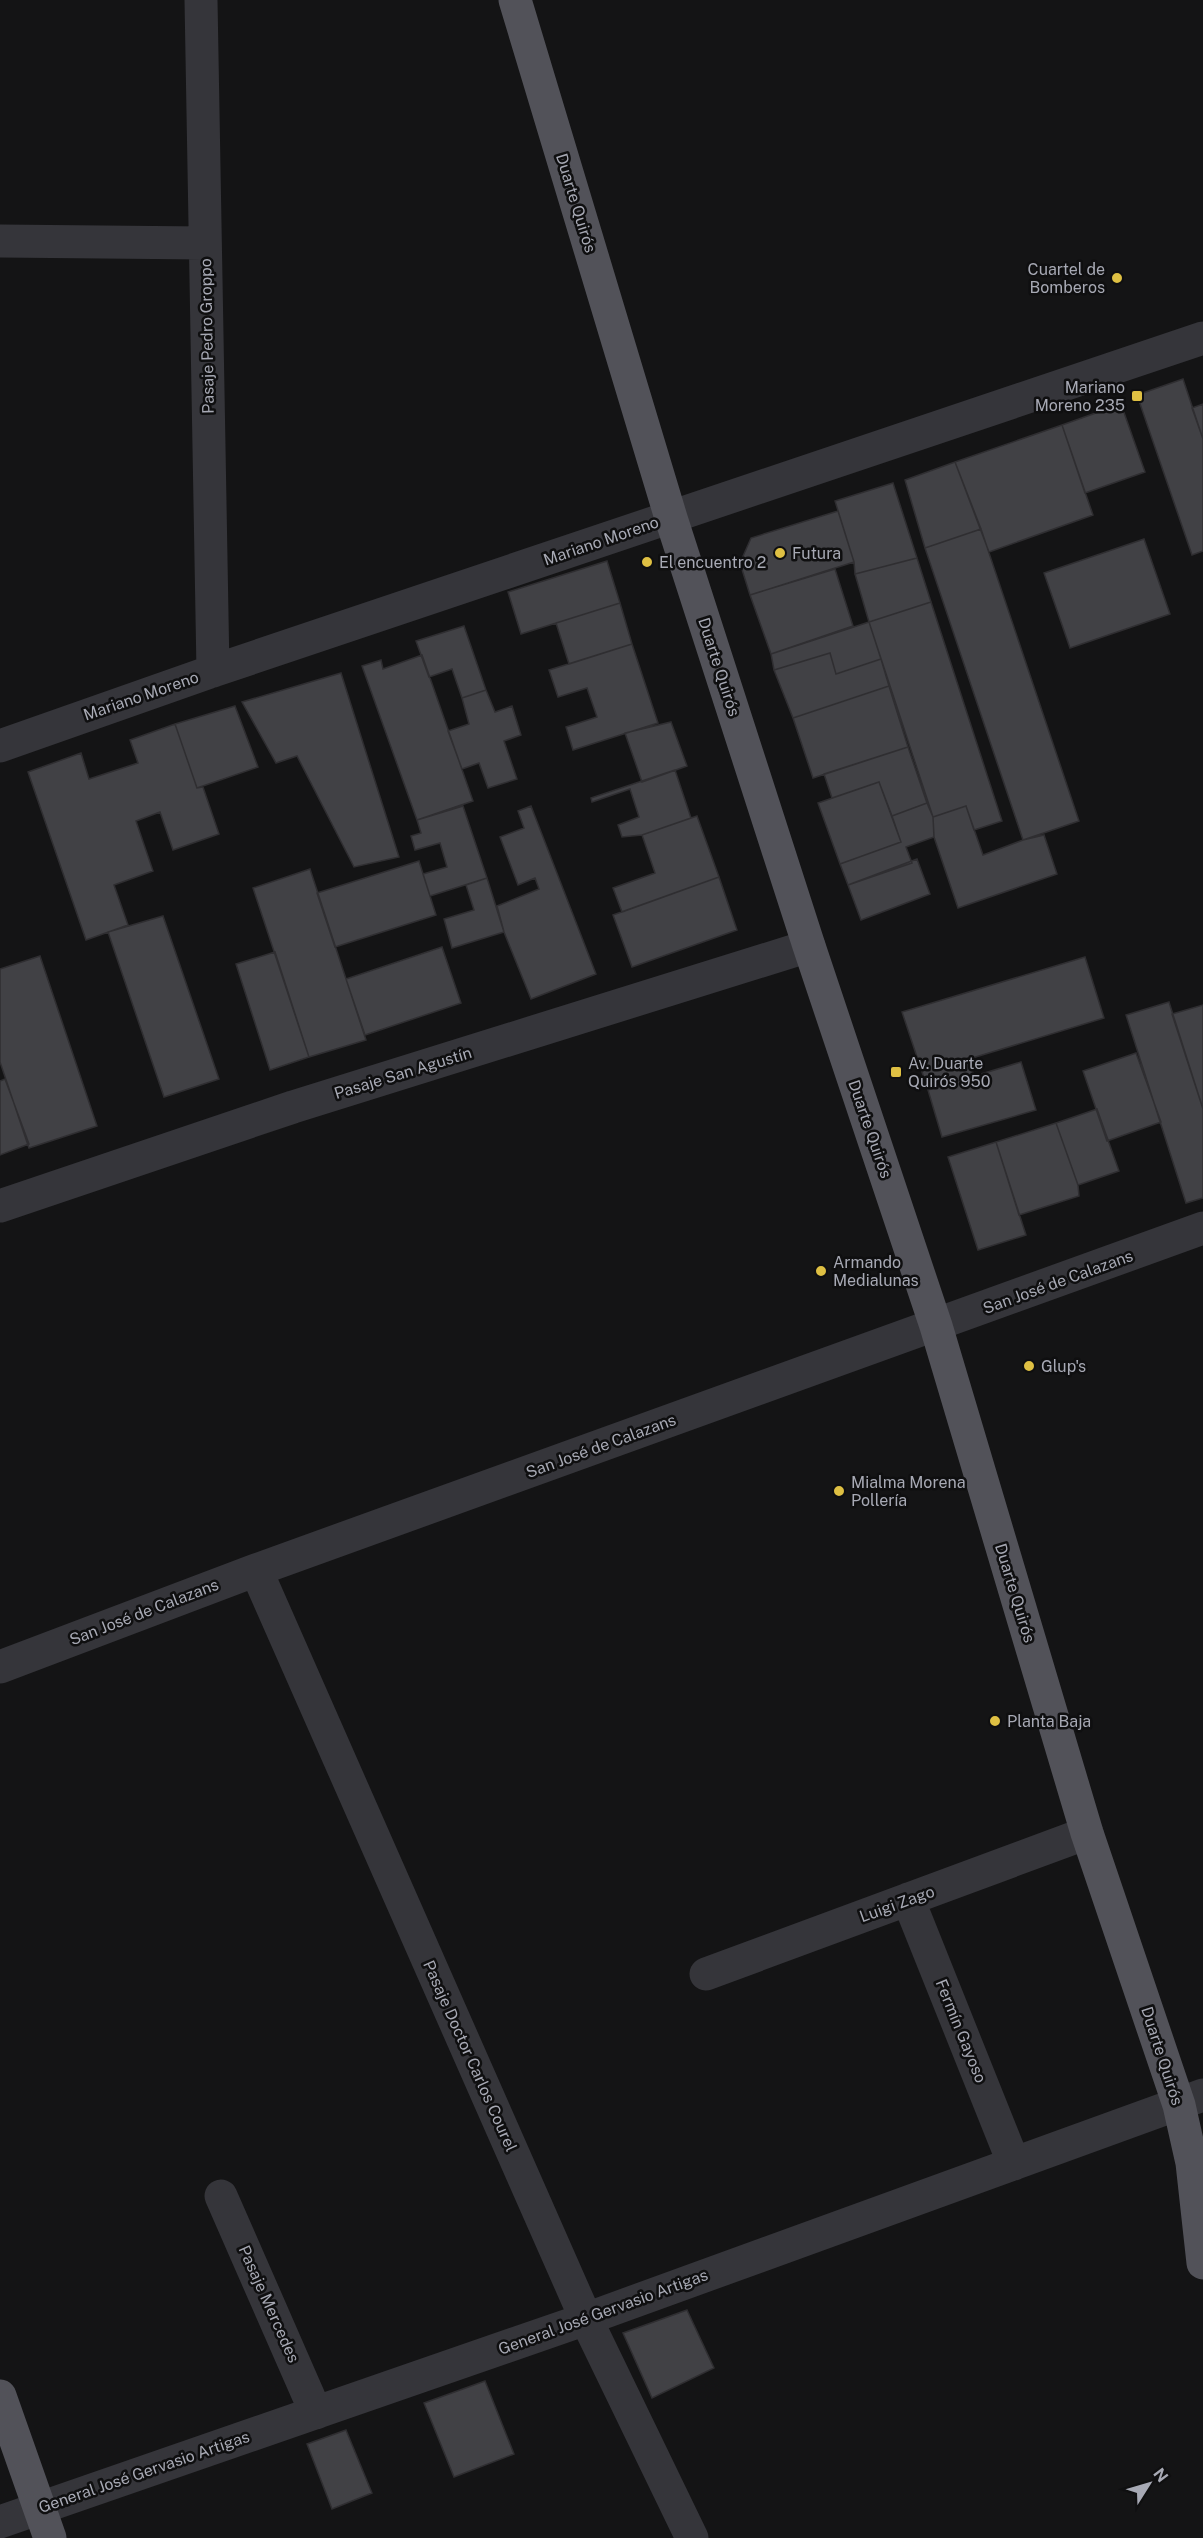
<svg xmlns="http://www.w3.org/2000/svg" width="1203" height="2538" viewBox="0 0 1203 2538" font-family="'Public Sans',sans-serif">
	<rect width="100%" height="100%" fill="#141415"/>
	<path fill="#414145" stroke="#2f2e31" stroke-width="1.5" d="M1183,379L1203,439V551L1192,555L1137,395Z
		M1121,404L1145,472L1085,493L1062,425Z
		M1203,404V439L1192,408Z
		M1062,425L1093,515L989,552L955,462Z
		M955,462L981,529L925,548L905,480Z
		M893,483L917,558L855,574L854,562L835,501Z
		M838,511L854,562L750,595L740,563L751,538Z
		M981,529L1079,821L1023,840L925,548Z
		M1144,539L1170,614L1070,648L1044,573Z
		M917,558L931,602L869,622L855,574Z
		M607,561L620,603L521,634L508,592Z
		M835,569L853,626L771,654L750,595Z
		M931,602L1002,821L974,830L966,806L933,817L869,622Z
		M620,603L632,644L569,664L556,623Z
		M869,622L881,659L836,674L830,653L774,670L771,654Z
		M464,626L486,690L462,698L452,669L429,677L416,641Z
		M632,644L658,723L573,750L566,727L597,717L587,688L558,697L549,670Z
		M830,653L836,674L881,659L889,686L793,718L774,670Z
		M422,655L473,801L417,820L362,666L381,660L383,669Z
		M341,673L399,857L354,867L297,756L276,763L242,702Z
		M889,686L908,747L813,778L793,718Z
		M486,690L495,712L512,706L521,735L504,741L517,779L488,788L479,763L462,769L448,731L469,724L462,698Z
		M235,706L258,767L197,788L175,724Z
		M671,722L687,766L642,782L625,733Z
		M175,724L197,788L203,787L219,834L173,850L160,812L136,821L153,871L114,885L128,925L86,940L28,772L81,753L89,779L138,763L130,740Z
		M908,747L927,803L892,816L879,782L832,798L824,774Z
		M675,770L691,818L642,835L622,837L618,825L639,817L630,789L592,802L591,798Z
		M879,782L901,842L840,864L818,803Z
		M927,803L933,817L934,837L906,847L912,863L848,885L840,864L901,842L892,816Z
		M463,806L487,878L430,896L423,874L447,867L440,843L415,850L411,836L421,833L417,820Z
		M531,806L596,974L531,999L504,932L497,906L539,889L535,878L518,885L500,837L524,828L518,811Z
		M966,806L983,855L1023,840L1044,835L1057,874L958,908L934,837L933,817Z
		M697,816L719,877L622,912L613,888L655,873L642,835Z
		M917,859L930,894L861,920L848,885Z
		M419,861L436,915L335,947L317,893Z
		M310,869L366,1040L309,1057L253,888Z
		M719,877L737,930L632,967L613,915Z
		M487,878L504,932L452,948L444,919L474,910L466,885Z
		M163,916L219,1079L164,1097L108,932Z
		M442,947L461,1003L365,1035L346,979Z
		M275,952L309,1057L270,1070L236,964Z
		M40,956L97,1126L29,1148L0,1062V969Z
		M1085,957L1104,1018L969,1059L974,1076L928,1090L902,1012Z
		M1169,1002L1203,1109V1198L1186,1203L1126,1015Z
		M1203,1005V1109L1172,1014Z
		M1136,1053L1161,1122L1107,1141L1083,1071Z
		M1021,1062L1036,1110L942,1137L928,1090Z
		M5,1079L29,1144L0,1155V1081Z
		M1097,1109L1119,1171L1078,1185L1056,1123Z
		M1056,1123L1078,1185L1079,1196L1019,1215L996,1142Z
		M996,1142L1026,1235L978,1250L948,1157Z
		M687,2310L714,2368L652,2398L623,2333Z
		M485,2381L514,2454L454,2477L424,2403Z
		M346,2430L372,2493L332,2509L307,2444Z"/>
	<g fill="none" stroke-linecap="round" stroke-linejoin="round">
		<path stroke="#35353a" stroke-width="33" d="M201,0L213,671
			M0,241L205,243
			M0,746L213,671L1203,338
			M0,1206L293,1107L809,946
			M256,1570L586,2319L692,2538
			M0,1667L256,1570L1203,1228
			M908,1899L1014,2164
			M706,1974L1087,1833
			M221,2196L316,2413
			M0,2522L586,2319L1203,2095"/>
		<path stroke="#525259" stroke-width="33" d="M515,0L671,518L809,946L936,1326L1087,1833L1179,2105L1192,2163L1203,2263
			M0,2396L50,2538"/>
	</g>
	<g fill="#dfc043" stroke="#0f0f10" stroke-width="2">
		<circle cx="1117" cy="278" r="6"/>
		<rect x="1131" y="390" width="12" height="12" rx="3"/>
		<circle cx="780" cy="553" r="6"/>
		<circle cx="647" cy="562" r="6"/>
		<rect x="890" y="1066" width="12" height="12" rx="3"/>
		<circle cx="821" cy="1271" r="6"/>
		<circle cx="1029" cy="1366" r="6"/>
		<circle cx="839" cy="1491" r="6"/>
		<circle cx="995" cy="1721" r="6"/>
	</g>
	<g text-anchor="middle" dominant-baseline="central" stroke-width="5" stroke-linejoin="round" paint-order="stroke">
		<g font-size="16" fill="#a7a9b4" stroke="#0f0f10">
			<text transform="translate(576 203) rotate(73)">Duarte Quirós</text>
			<text transform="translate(207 336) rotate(-91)">Pasaje Pedro Groppo</text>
			<text transform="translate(601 541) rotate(-19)">Mariano Moreno</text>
			<text transform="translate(719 667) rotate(72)">Duarte Quirós</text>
			<text transform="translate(141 696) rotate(-19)">Mariano Moreno</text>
			<text transform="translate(403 1073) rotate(-17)">Pasaje San Agustín</text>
			<text transform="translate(870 1129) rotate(71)">Duarte Quirós</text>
			<text transform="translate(1058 1282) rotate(-20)">San José de Calazans</text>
			<text transform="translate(601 1446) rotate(-20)">San José de Calazans</text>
			<text transform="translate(1015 1593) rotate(73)">Duarte Quirós</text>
			<text transform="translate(144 1612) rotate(-21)">San José de Calazans</text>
			<text transform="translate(897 1904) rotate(-20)">Luigi Zago</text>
			<text transform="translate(961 2031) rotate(68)">Fermín Gayoso</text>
			<text transform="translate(470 2056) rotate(66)">Pasaje Doctor Carlos Courel</text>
			<text transform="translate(1162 2056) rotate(72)">Duarte Quirós</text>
			<text transform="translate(269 2304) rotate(66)">Pasaje Mercedes</text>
			<text transform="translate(603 2312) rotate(-20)">General José Gervasio Artigas</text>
			<text transform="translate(144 2472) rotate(-19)">General José Gervasio Artigas</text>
		</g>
		<g font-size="16" fill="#a7a9b4" stroke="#0f0f10" text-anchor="start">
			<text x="1105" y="269" text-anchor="end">Cuartel de<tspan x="1105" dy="18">Bomberos</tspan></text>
			<text x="1125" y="387" text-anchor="end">Mariano<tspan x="1125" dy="18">Moreno 235</tspan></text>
			<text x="792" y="553">Futura</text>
			<text x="659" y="562">El encuentro 2</text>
			<text x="908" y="1063">Av. Duarte<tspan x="908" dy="18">Quirós 950</tspan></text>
			<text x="833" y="1262">Armando<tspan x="833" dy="18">Medialunas</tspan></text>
			<text x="1041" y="1366">Glup's</text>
			<text x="851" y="1482">Mialma Morena<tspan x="851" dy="18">Pollería</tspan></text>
			<text x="1007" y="1721">Planta Baja</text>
		</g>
	</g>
	<g transform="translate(1149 2484) rotate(53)" stroke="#0f0f10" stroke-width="4.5" paint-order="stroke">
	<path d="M0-4.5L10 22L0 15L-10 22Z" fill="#a7a9b4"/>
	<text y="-9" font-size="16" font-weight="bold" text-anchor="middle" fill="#a7a9b4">N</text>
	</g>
</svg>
